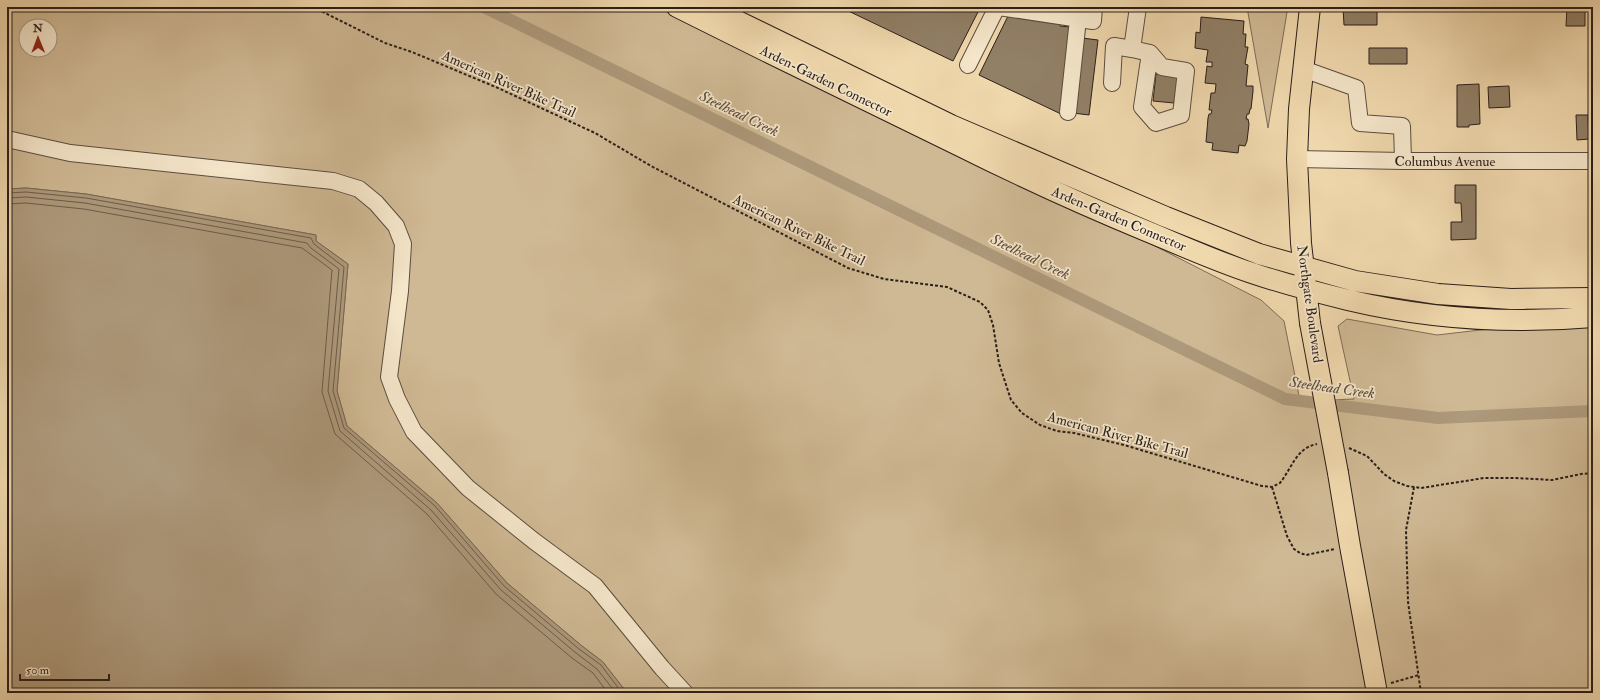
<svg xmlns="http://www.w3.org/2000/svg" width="1600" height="700" viewBox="0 0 1600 700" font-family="'IM FELL Double Pica',serif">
	<rect width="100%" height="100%" fill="#f0d8ad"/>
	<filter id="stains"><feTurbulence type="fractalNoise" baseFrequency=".005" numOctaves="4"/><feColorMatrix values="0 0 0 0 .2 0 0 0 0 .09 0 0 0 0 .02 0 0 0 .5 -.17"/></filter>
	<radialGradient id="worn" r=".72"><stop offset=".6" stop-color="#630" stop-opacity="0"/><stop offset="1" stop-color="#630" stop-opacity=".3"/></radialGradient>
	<path fill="#cfb994" stroke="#7d6c57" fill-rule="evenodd" d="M7,7H686L1261,300L1284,321L1300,401L1354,399L1338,326L1347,319L1437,335L1593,317V693H627L603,662L582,646L507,583L437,503L347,426L337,391L348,264L316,241V235L86,194L26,188L7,189ZM26,26H50V50H26Z
		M1247,7H1283L1287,12L1268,128Z"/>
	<path fill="#ad997b" stroke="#796854" d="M26,188L86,194L316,235V241L348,264L337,391L347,426L437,503L507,583L582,646L603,662L627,693H7V189Z"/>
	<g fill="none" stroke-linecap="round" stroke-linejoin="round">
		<path stroke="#6c5c4a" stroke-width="1" d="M7,193L26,192L86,198L311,238L314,244L344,267L333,391L344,428L435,506L504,586L579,649L601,665L622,693
			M7,198L26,197L85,203L307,243L311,248L339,269L328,391L340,431L431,510L501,590L576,653L597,669L616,693
			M7,204L26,203L84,209L302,248L332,270L322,392L335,434L427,514L496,594L572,658L593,673L608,693"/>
		<path stroke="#ad997b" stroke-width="12" d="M484,7L1285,399L1438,418L1593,411"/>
	</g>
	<path fill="#917f66" stroke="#2b1f1a" d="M840,7H952L979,10L953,61Z
		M1049,7H1083V11Z
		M1343,7H1377V25H1344Z
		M1567,7H1585V26H1566Z
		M1009,14L1060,21V26L1070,27L1061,114L979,75Z
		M1201,17L1244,21L1243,34H1246L1245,47H1248L1245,64L1248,65L1246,86H1253V91L1251,109H1250L1249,114H1247L1246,119H1248L1249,124L1247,141L1245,146L1239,145L1238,153L1212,150L1213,143L1206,142L1208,118L1209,114H1211L1212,110H1209L1211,93H1215L1216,84L1205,83L1207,66L1212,67V62H1206L1208,50L1195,48L1196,32L1200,33Z
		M1082,38L1098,40L1089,115L1073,113Z
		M1369,48H1407V64H1369Z
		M1156,74L1178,76L1174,103L1153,101Z
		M1479,84L1480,124L1469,125V127H1457V85Z
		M1509,86L1510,107L1489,108L1488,87Z
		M1576,115H1588L1589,139L1577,140Z
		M1455,185H1476V239L1451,240V222H1462L1461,203H1455Z"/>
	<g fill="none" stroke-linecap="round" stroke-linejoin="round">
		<defs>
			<path id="minor" d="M999,7L1093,21L1094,7
				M1132,49L1150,53L1162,67L1186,71L1181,115L1156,123L1142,107L1150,53
				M968,65L997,7
				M1303,69L1356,88L1360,123L1402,126L1403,161
				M1112,83L1114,46L1132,49L1138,7
				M1068,112L1078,19
				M7,139L70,153L333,181L359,189L376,203L396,226L403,244L400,291L389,377L397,399L414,432L468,488L534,541L595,586L662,668L685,693
				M1297,159L1403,161H1593"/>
			<path id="major" d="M677,7C771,54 865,100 960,146C1020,176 1081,204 1144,230C1178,244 1213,260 1249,272C1281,283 1315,292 1348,300C1428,319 1512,324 1593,317
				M1310,7L1299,109L1297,159L1301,243L1310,323
				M711,8L951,125L1166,217L1259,254L1355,281L1438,294L1511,299L1593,298
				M1338,473L1350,546L1377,693"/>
		</defs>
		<use href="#minor" stroke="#5c4d3f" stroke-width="18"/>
		<use href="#major" stroke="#2b1f1a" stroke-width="22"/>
		<path stroke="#2b1f1a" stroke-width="2" stroke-dasharray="3 2" stroke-linecap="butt" d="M313,7L385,43L412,52L498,88L595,133L651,166L848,268L884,279L947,287L980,302L988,310L993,325L999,363L1011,400L1022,413L1040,425L1057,431L1074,433L1124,445L1262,486L1272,487L1280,483C1292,468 1296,448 1317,444
			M1349,448L1367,456L1384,474L1394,481L1407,486L1421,488L1484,478H1516L1552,480L1581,474L1593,473
			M1272,487L1287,536L1294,549L1300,553L1306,555L1335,549
			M1414,487L1406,530L1408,602L1421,693
			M1391,683L1419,675"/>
		<use href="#minor" stroke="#f5e6ca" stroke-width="16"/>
		<use href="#major" stroke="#f0d8ad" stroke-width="20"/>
		<defs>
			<path id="major-bridge" d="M1310,323L1338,473"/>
		</defs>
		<use href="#major-bridge" stroke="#2b1f1a" stroke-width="22" stroke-linecap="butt"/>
		<use href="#major-bridge" stroke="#f0d8ad" stroke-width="20"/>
	</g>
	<g text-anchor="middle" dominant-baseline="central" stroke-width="3.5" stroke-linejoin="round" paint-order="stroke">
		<g font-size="14" fill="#2b1f1a" stroke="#f5e6ca">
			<text transform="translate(826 81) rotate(26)">Arden-Garden Connector</text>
			<text transform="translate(509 84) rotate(24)">American River Bike Trail</text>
			<text x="1445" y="161">Columbus Avenue</text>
			<text transform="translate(1119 219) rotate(23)">Arden-Garden Connector</text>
			<text transform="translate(799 230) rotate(26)">American River Bike Trail</text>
			<text transform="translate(1310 304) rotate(82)">Northgate Boulevard</text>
			<text transform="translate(1118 435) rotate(15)">American River Bike Trail</text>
		</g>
		<g font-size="15" font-style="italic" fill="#584a3c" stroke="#f5e6ca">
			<text transform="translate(739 114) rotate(26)">Steelhead Creek</text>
			<text transform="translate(1030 257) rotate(26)">Steelhead Creek</text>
			<text transform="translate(1332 388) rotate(8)">Steelhead Creek</text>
		</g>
	</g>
	<rect width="1600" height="700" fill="none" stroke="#f0d8ad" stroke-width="24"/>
	<rect x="8" y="8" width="1584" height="684" fill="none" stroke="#2b1f1a" stroke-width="2"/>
	<rect x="12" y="12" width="1576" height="676" fill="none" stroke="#2b1f1a"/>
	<g transform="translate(38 38) rotate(359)"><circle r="19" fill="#f5e6ca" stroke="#a49684"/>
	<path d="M0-3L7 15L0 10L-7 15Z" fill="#8f2418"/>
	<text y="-6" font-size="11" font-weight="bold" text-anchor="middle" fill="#2b1f1a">N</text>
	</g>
	<path d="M20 674v6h89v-6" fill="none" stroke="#2b1f1a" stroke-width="2"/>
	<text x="26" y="674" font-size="12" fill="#2b1f1a" stroke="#f5e6ca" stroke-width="3" paint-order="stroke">50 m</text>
	<rect width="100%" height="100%" filter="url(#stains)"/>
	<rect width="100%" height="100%" fill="url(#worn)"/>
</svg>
